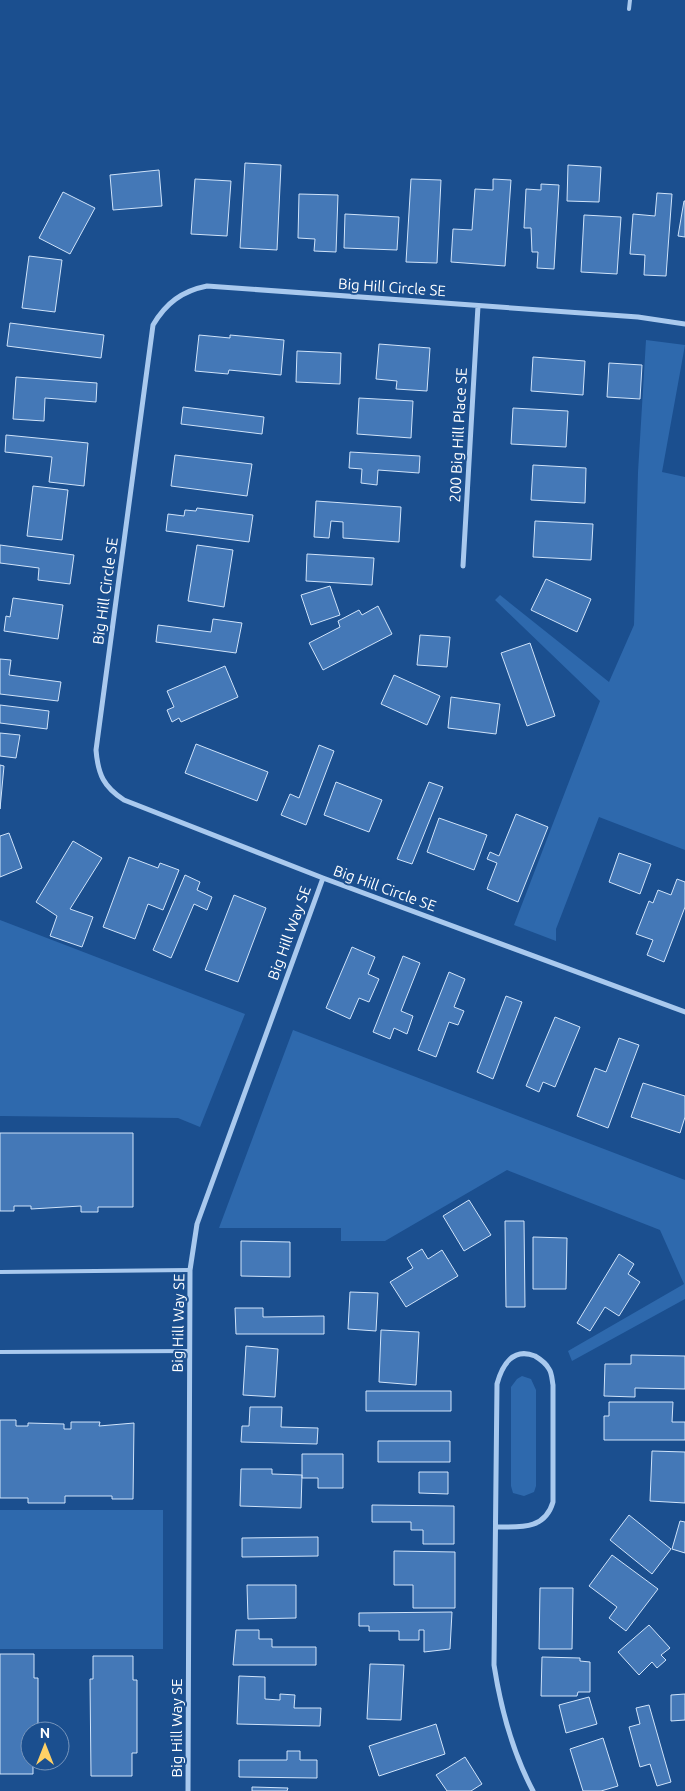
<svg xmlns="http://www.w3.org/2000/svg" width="685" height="1791" viewBox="0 0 685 1791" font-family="Ubuntu,sans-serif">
	<rect width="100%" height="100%" fill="#1b4f8f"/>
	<path fill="#2e69ad" d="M646,340L685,345L662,472L685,477V850L599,817L556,929V941L514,925L600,701L495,600L500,595L609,682L634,625L638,472Z
		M0,920L245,1014L200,1127L178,1118L0,1116Z
		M293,1030L685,1180V1299L572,1361L568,1351L684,1284L660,1230L507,1170L385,1241H341V1228H219Z
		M522,1376L531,1379L536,1390V1486L534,1492L524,1496L513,1493L511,1486V1387L517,1379Z
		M0,1510H163V1649H0Z"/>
	<path fill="#4478b7" stroke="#cfe3fa" d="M245,163L281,165L277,250L240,248Z
		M568,165L601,167L599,202L567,201Z
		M159,170L162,206L113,210L110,175Z
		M195,179L231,181L227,236L191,234Z
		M411,179L441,180L437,263L406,262Z
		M493,179L511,180L505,266L451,262L453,229L472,230L475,189L493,190Z
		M541,184L559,185L554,269L537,268L538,252H532L531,228H524L526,189L541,190Z
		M63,192L95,208L70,254L39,238Z
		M657,193L672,194L666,276L644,275L645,255L630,254L633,214L655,216Z
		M299,194L338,195L336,252L314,251L315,239L298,238Z
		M684,201H685V237L678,236Z
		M345,214L399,217L397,250L344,248Z
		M584,215L621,217L617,274L581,272Z
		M29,256L62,260L55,312L22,308Z
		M10,323L104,335L101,358L7,346Z
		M199,335L230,338V335L284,340L281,375L229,370L228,374L195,371Z
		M379,344L430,348L427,391L396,389L397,381L376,379Z
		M297,351L341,353L340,384L296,382Z
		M533,357L585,361L583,395L531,391Z
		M609,363L642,365L640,399L607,397Z
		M16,377L97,383L96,402L45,398L44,421L13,419Z
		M359,398L413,401L411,438L357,434Z
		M183,407L264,417L262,434L181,424Z
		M513,408L568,411L566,447L511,444Z
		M6,435L88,443L84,486L49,482L52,457L5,452Z
		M350,452L420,456L419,473L378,470L377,485L361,483L362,469L349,468Z
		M175,455L252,464L247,496L171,486Z
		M533,465L586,468L585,503L531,500Z
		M33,486L68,490L62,540L27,536Z
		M316,501L401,507L399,542L343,538V522L331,521L329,538L314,537Z
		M197,508L253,515L249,542L166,531L168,514L184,516L185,510L196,511Z
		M535,521L593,524L591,560L533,557Z
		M0,545L74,555L70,584L38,580L39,568L0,563Z
		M197,545L233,550L224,607L188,601Z
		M307,554L374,558L372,585L306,581Z
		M546,579L591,599L577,632L531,610Z
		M330,586L340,615L311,625L301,595Z
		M13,598L63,605L58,639L4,631L6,616L10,617Z
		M378,606L392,634L323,670L309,643L340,627L338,621L359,610L362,615Z
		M213,619L242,623L236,653L156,642L158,625L211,632Z
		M420,635L450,637L447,667L417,665Z
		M530,643L555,716L527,726L501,653Z
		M0,659L11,660L9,675L61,682L58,701L0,694Z
		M225,666L238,697L181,722L179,718L172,722L167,710L174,707L167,691Z
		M394,675L440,696L427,725L381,704Z
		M451,697L500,704L496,734L448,728Z
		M0,705L49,711L47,729L0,723Z
		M0,733L20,735L16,758L0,756Z
		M196,744L268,772L257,801L185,773Z
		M319,745L334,751L306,825L281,815L290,794L299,798Z
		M0,765L4,766L0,809Z
		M336,782L382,800L369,832L324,815Z
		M429,782L443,787L412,864L397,859Z
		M516,814L548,827L518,902L487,889L497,863L487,859L490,852L499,856Z
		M439,818L487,835L474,870L427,852Z
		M9,833L22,868L0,877V836Z
		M73,841L102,858L70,909L93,917L82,947L50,936L57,916L36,902Z
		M619,853L651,864L640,894L609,882Z
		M129,857L158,868L160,863L179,870L163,910L148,904L135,939L103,927Z
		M185,875L200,882L197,890L212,897L207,910L194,904L171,958L153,950Z
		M677,879L685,882V907L664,962L647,955L653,940L636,934L649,901L653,903L658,890L671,895Z
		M234,895L266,908L238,982L205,970Z
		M352,947L375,957L368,974L379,979L369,1002L359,998L350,1019L326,1008Z
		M403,956L420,963L401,1011L413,1016L407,1034L394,1028L390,1039L373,1032Z
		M449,972L465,979L454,1007L464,1011L458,1025L449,1022L436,1057L418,1050Z
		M506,996L522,1002L493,1079L477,1072Z
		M555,1017L580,1027L555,1087L543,1082L539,1092L526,1086Z
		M619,1038L639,1045L608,1128L577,1116L595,1068L606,1072Z
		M643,1083L685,1096V1117L680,1133L631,1117Z
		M0,1133H133V1207H98V1212H81V1206L31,1209V1206H14V1211H0Z
		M469,1200L491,1235L464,1251L443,1216Z
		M505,1221H524L525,1307H506Z
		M533,1237L567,1238L566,1289H533Z
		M241,1241L290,1242V1277L241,1276Z
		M422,1249L428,1259L442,1250L458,1276L406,1307L390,1282L413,1268L407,1258Z
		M619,1254L634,1264L628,1274L640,1282L619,1316L605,1307L590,1331L577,1323Z
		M350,1292L378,1293L376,1331L348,1329Z
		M235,1308H263V1317L324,1316V1334H236Z
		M381,1330L419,1332L416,1385L379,1382Z
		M246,1346L278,1349L275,1397L243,1395Z
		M631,1355L685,1356V1389L635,1388V1397L604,1396L605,1364H631Z
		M366,1391H451V1411H366Z
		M609,1402H673L672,1422H685V1440H604V1416H609Z
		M250,1407H282L281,1427L318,1428L317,1444L241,1442L242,1426H249Z
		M0,1420H16V1426H28V1423L64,1424V1429H71V1422H100L99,1426L134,1423L133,1499H112V1496H65V1503H28V1498H0Z
		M378,1441H450V1462H378Z
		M652,1451L685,1452V1503L650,1501Z
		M302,1454H343V1488H318V1478H302Z
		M241,1469H272V1474L302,1475L301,1508L240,1506Z
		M419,1472H448V1494L419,1493Z
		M372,1505L454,1506V1544H423V1530H411V1522H372Z
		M629,1515L671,1549L652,1574L610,1540Z
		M680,1521L685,1522V1553L672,1549Z
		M318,1537V1556L242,1557V1538Z
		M394,1551L455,1552V1608H413V1585H394Z
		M612,1555L658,1589L626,1631L609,1618L617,1607L589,1586Z
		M247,1585H296V1618L248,1619Z
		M540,1588H573L572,1649H539Z
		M452,1612L450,1649L424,1652V1630H419V1640H399V1631H369V1626H359V1613Z
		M649,1625L670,1648L661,1655L666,1660L657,1668L652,1662L639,1675L618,1652Z
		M236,1630H259V1639H272V1647H316V1665H233Z
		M0,1654H34V1678H38V1731H30V1761H33V1774H0Z
		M93,1656H133V1680H137V1753H132V1776H91L90,1679H93Z
		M542,1657L580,1658V1661L590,1662V1692H578L577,1696H541Z
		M370,1664L404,1665L401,1720L367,1719Z
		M239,1676L265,1677V1699L280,1700V1694L295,1695L294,1708H321L320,1726L237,1724Z
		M685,1694V1720L671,1721V1695Z
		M589,1697L597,1724L566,1733L559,1705Z
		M649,1705L671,1782L657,1786L650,1764L640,1767L629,1727L640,1724L636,1708Z
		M436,1724L445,1754L379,1776L369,1746Z
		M603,1738L618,1786L601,1791H583L570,1749Z
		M287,1751H300V1760H317V1778L239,1777V1760H287Z
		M465,1757L482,1784L471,1791H447L436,1775Z
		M252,1787L288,1788L287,1791H252Z"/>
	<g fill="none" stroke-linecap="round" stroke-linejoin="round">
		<path stroke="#a9c9ee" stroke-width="4" d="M629,9L630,0
			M0,1272L190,1270
			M0,1352L190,1351"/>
		<path stroke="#a9c9ee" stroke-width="5" d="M685,324L638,317L207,286C182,291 166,303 153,325L96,750C98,775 104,787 124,800L323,878L685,1012
			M463,566L478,306
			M496,1527C520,1527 545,1530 553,1502V1385C552,1380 552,1373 549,1369C546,1363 540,1359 535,1356C513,1347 502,1365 497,1384L494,1665C501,1710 512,1751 533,1791
			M188,1791L190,1270L197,1224L323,878"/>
	</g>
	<g text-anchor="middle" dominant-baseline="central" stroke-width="4" stroke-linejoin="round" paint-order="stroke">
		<g font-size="15" fill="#fff" stroke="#1b4f8f">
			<text transform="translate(392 287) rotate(4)">Big Hill Circle SE</text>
			<text transform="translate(458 435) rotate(-87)">200 Big Hill Place SE</text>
			<text transform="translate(105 591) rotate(-82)">Big Hill Circle SE</text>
			<text transform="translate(385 888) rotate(20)">Big Hill Circle SE</text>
			<text transform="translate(289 933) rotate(-70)">Big Hill Way SE</text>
			<text transform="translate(178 1323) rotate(-89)">Big Hill Way SE</text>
			<text transform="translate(176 1728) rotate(-90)">Big Hill Way SE</text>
		</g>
	</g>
	<g transform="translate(45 1746)"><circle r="24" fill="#1b4f8f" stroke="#7695bc"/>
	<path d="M0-4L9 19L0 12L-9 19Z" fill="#ffd166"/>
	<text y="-8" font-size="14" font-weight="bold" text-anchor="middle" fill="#ffffff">N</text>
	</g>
</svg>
